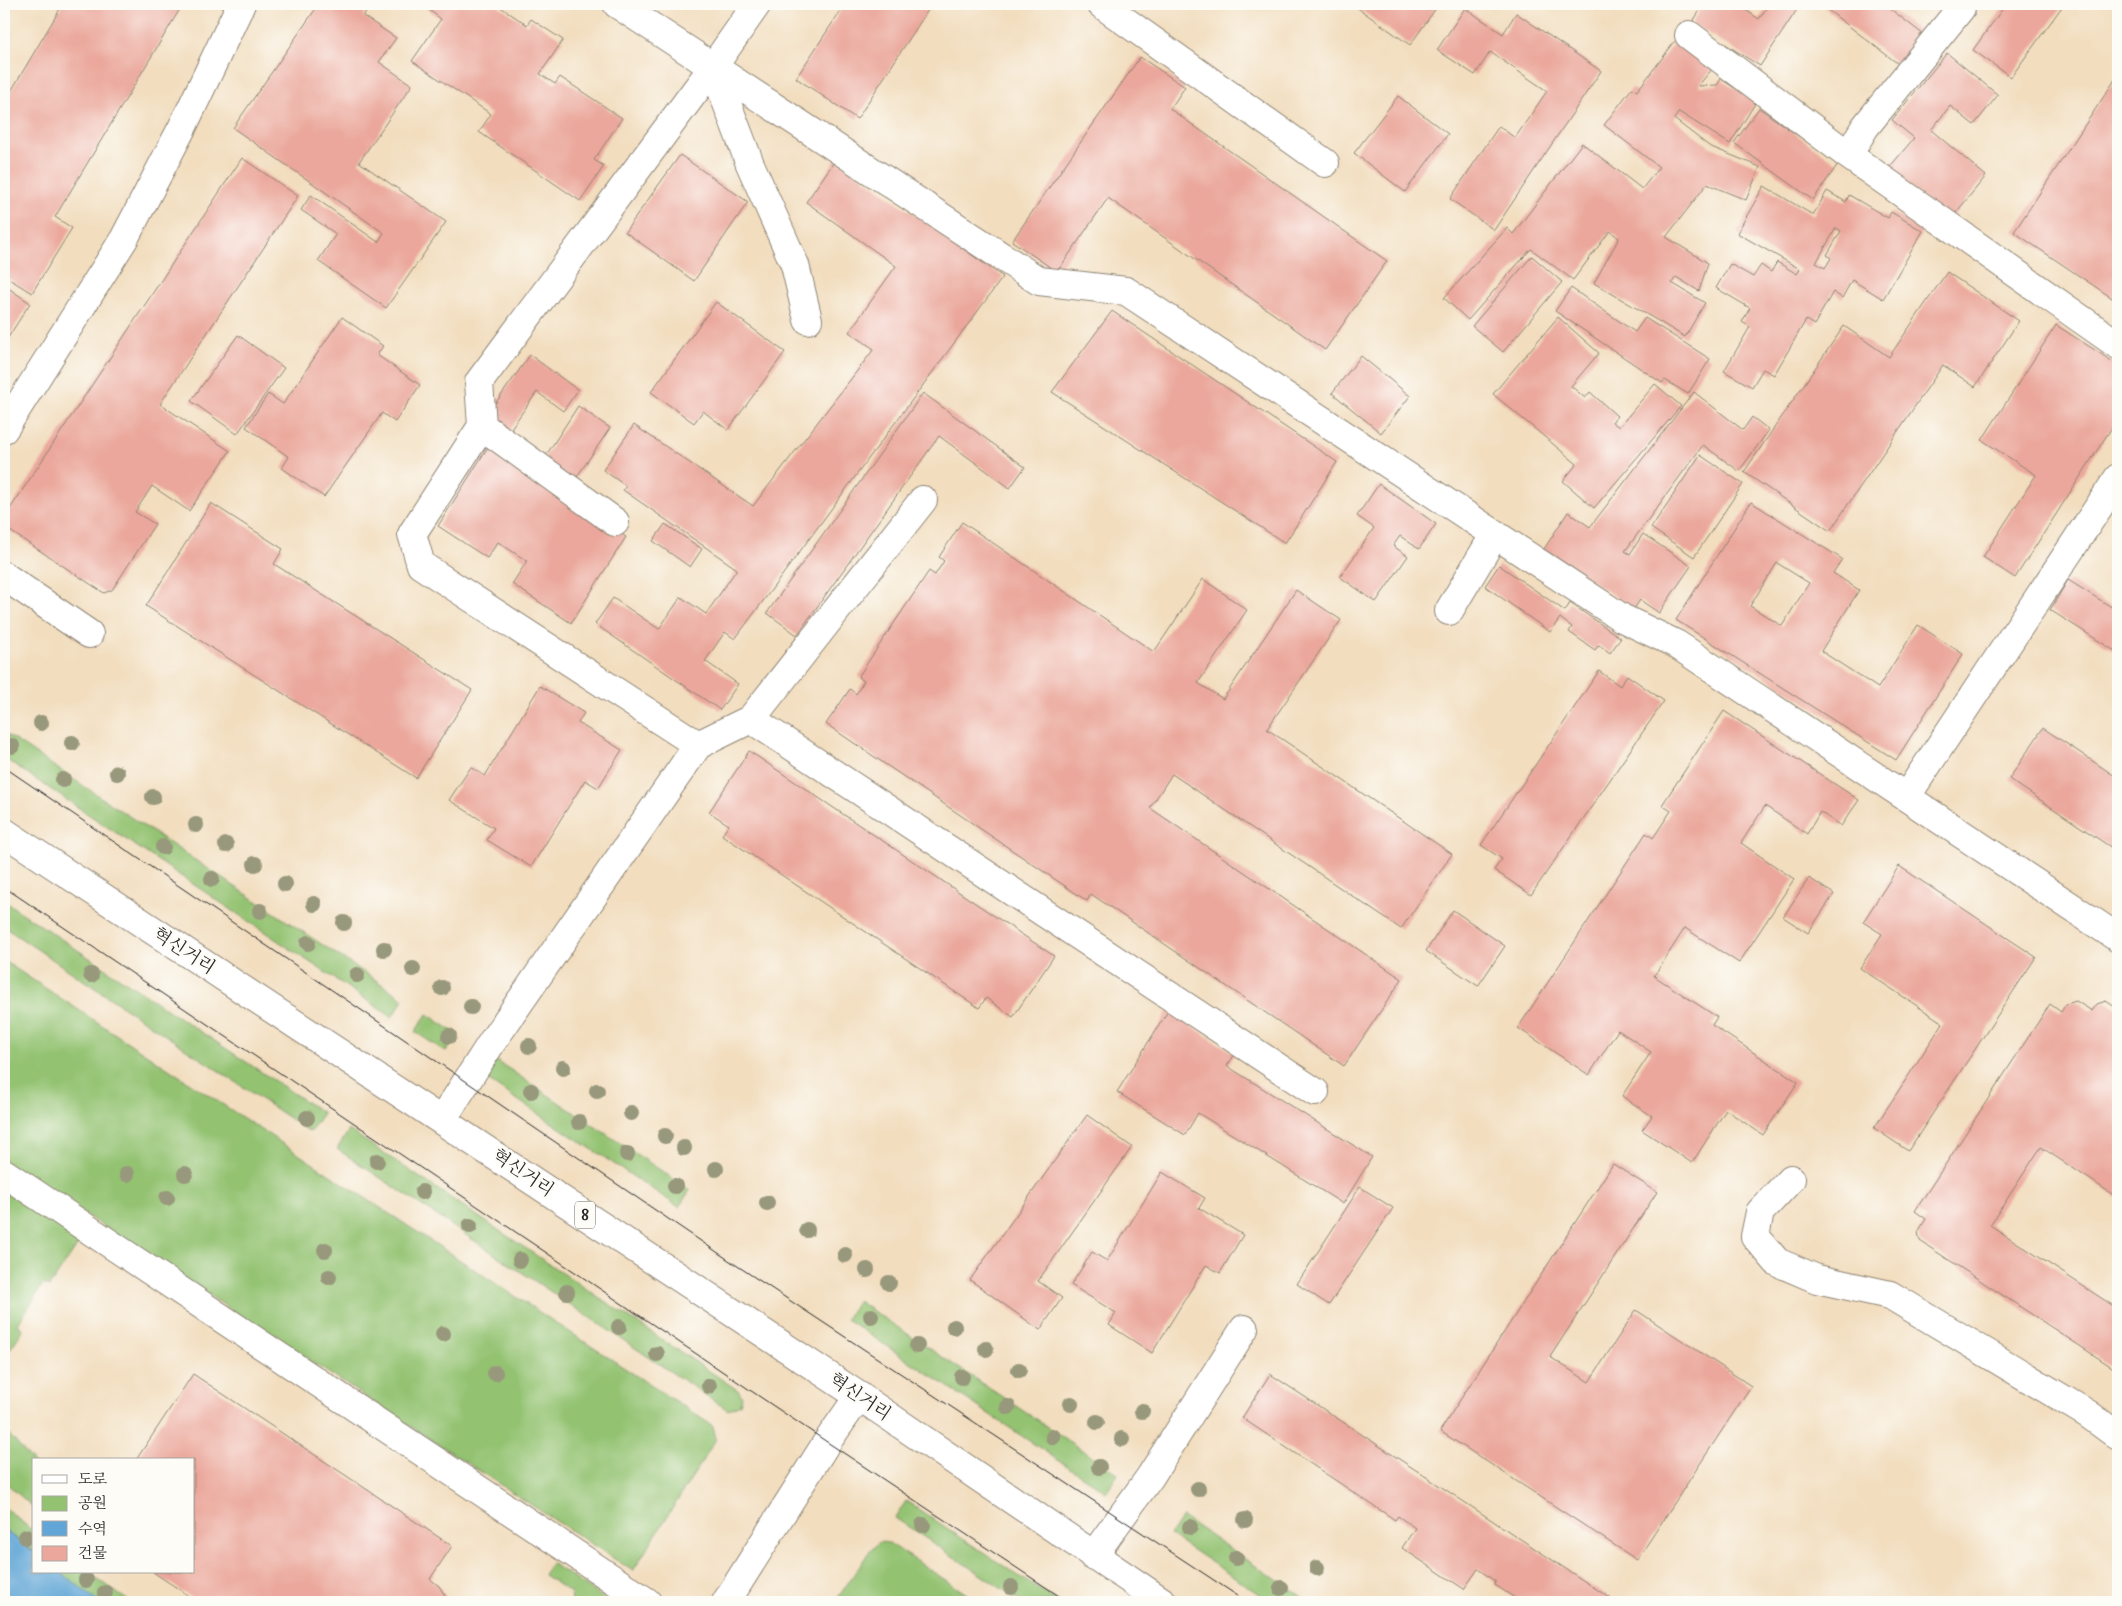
<svg xmlns="http://www.w3.org/2000/svg" width="2122" height="1606" viewBox="0 0 2122 1606" font-family="'IM FELL Double Pica','Noto Serif KR',serif">
	<rect width="100%" height="100%" fill="#fdfcf7"/>
	<filter id="ink" filterUnits="userSpaceOnUse"><feTurbulence type="fractalNoise" baseFrequency=".02" numOctaves="2"/><feDisplacementMap in="SourceGraphic" scale="10" xChannelSelector="R" yChannelSelector="G"/><feConvolveMatrix kernelMatrix="1 2 1 2 8 2 1 2 1" color-interpolation-filters="sRGB"/></filter>
	<filter id="wash" filterUnits="userSpaceOnUse"><feTurbulence type="fractalNoise" baseFrequency=".0096" numOctaves="4" result="noise"/><feDisplacementMap in="SourceGraphic" scale="20" xChannelSelector="R" yChannelSelector="G"/><feGaussianBlur stdDeviation="1.12" result="paint"/><feColorMatrix in="noise" values="0 0 0 0 0 0 0 0 0 0 0 0 0 0 0 0 0 1.4 0 .05"/><feComposite in="paint" operator="in"/></filter>
	<g filter="url(#wash)">
		<rect width="100%" height="100%" fill="#f2ddbe"/>
		<path fill="#93c271" stroke="#5f764e" d="M4,733L404,999L392,1017L4,758Z
			M4,901L323,1113L310,1132L4,927Z
			M4,961L713,1426L716,1439L633,1571L4,1162Z
			M427,1014L457,1034L446,1052L415,1032Z
			M494,1059L690,1190L679,1207L483,1077Z
			M349,1130L739,1391L742,1397L740,1404L728,1410L337,1149Z
			M4,1185L84,1236L49,1287L43,1284L18,1324L23,1330L4,1358Z
			M858,1301L1118,1474L1106,1492L846,1319Z
			M4,1429L34,1463V1508L4,1481Z
			M906,1501L1058,1602H1022L895,1518Z
			M4,1507L34,1532V1552L4,1530Z
			M1182,1517L1310,1602H1271L1170,1535Z
			M879,1542L889,1543L979,1602H835L869,1552Z
			M551,1563L608,1601L607,1602H572L571,1593L544,1575Z
			M60,1572H87L130,1602H99Z"/>
		<path fill="#61a6d6" stroke="#466880" d="M4,1530L34,1552V1572H60L99,1602H4Z"/>
		<g id="blocks">
			<path fill="#eba79b" fill-rule="evenodd" d="M63,4H183L55,217L72,228L32,293L4,276V103Z
				M319,4H371L363,16L396,38L379,62L412,85L359,162L446,222L386,308L318,261L336,234L301,210L311,195L378,242L384,233L233,128Z
				M421,4H496L527,25L531,19L563,40L540,74L555,84L560,77L622,118L594,160L604,166L580,201L479,132L491,114L412,61L441,19Z
				M845,4H932L857,119L796,78Z
				M1214,4H1228L1224,10Z
				M1352,4H1439L1410,45Z
				M1704,4H1737L1759,19L1769,4L1800,5L1760,66L1692,23Z
				M1820,4H1884L1924,35L1901,66Z
				M2006,4H2064L2011,77L1973,50Z
				M1465,8L1503,34L1516,13L1601,71L1494,230L1450,199L1499,126L1515,138L1547,91L1490,52L1475,75L1437,50Z
				M1676,40L1713,68L1698,86L1717,85L1721,79L1756,102L1730,144L1679,112L1674,119L1709,146L1760,167L1746,200L1707,184L1666,237L1708,263L1699,291L1676,277L1672,283L1705,303L1685,337L1594,283L1619,238L1610,231L1573,280L1531,249L1468,320L1444,298L1507,228L1513,234L1582,143L1642,189L1659,167L1604,125L1632,88L1637,91Z
				M1947,53L1998,95L1974,125L1950,106L1931,130L1986,176L1950,220L1888,169L1914,138L1892,120Z
				M1140,57L1185,87L1170,109L1387,261L1325,350L1108,198L1057,272L1012,241Z
				M2118,75V302L2014,232Z
				M1398,96L1448,134L1405,192L1354,153Z
				M1759,108L1838,164L1813,200L1734,143Z
				M680,155L748,202L694,281L625,232Z
				M242,158L298,196L160,404L230,451L189,511L152,486L135,512L155,524L112,590L104,593L4,527V518Z
				M836,159L1003,277L735,639L725,632L705,661L738,684L720,710L595,624L613,598L659,629L681,597L706,614L737,569L623,490L626,486L603,470L634,425L753,506L874,349L849,332L896,266L806,202Z
				M1764,186L1813,215L1827,191L1846,202L1849,195L1888,218L1891,212L1923,231L1883,299L1852,280L1842,298L1833,292L1814,325L1806,320L1774,375L1763,369L1752,387L1724,371L1750,327L1742,322L1750,308L1716,288L1730,264L1753,277L1761,265L1771,272L1777,262L1797,274L1800,269L1737,233ZM1836,228L1841,231L1827,255L1831,258L1825,268L1816,263Z
				M1532,256L1562,282L1503,352L1472,326Z
				M1947,272L2019,321L1975,387L1943,365L1830,531L1744,472L1844,326L1889,357Z
				M4,285L30,303L6,341L4,340Z
				M1571,288L1635,332L1645,318L1710,359L1688,394L1665,380L1662,383L1555,311Z
				M716,302L785,352L728,430L703,411L694,423L651,392Z
				M1112,311L1337,462L1285,543L1052,392Z
				M342,317L383,346L377,355L420,385L395,422L382,413L324,497L282,468L289,457L246,427L268,394L283,404Z
				M1558,317L1599,353L1571,386L1585,398L1590,392L1617,416L1612,422L1619,427L1655,384L1681,406L1594,508L1563,481L1577,464L1493,394Z
				M2056,325L2118,365V418L2015,578L1983,557L2036,475L1982,440Z
				M238,335L284,368L237,434L191,401Z
				M530,355L578,390L563,411L537,392L509,431L487,415Z
				M1361,356L1410,396L1381,433L1332,393Z
				M1694,392L1743,430L1752,417L1769,430L1739,471L1703,445L1625,551L1630,554L1643,534L1691,566L1659,613L1640,600L1634,609L1544,549L1568,512L1590,527Z
				M923,393L1025,467L1010,488L939,436L797,635L767,613Z
				M578,406L610,428L574,481L543,460Z
				M488,447L626,537L571,623L512,584L527,561L498,542L487,558L438,526Z
				M1700,455L1743,484L1694,557L1651,528Z
				M1379,484L1436,524L1419,549L1400,536L1393,546L1408,556L1376,602L1340,577L1374,528L1357,516Z
				M1751,502L1842,559L1833,573L1859,590L1821,651L1878,688L1918,625L1963,654L1896,760L1676,620ZM1777,563L1809,583L1782,626L1750,606Z
				M211,503L283,549L274,564L472,690L416,778L146,606Z
				M962,522L1154,652L1203,579L1247,610L1198,683L1223,699L1296,590L1341,620L1267,729L1452,854L1401,929L1172,774L1150,808L1402,979L1344,1066L1091,894L1087,901L826,724L850,689L856,694L864,681L858,677L929,571L935,575L944,561L939,557Z
				M665,524L702,549L690,567L653,541Z
				M1499,565L1565,611L1570,603L1621,638L1610,653L1599,645L1595,650L1569,632L1572,627L1560,618L1550,632L1485,586Z
				M2068,580L2118,611V653L2050,610Z
				M1599,671L1620,686L1627,675L1664,701L1531,895L1494,870L1502,859L1481,845Z
				M540,686L584,713L578,723L622,750L598,788L585,780L531,867L487,840L494,828L449,800L471,767L485,776Z
				M1724,711L1859,800L1841,826L1820,812L1807,834L1765,806L1741,843L1794,879L1739,963L1685,928L1654,976L1717,1017L1712,1025L1798,1082L1763,1135L1726,1110L1692,1163L1642,1130L1652,1116L1622,1096L1651,1052L1618,1030L1589,1075L1518,1028L1646,833L1653,838L1671,811L1662,805Z
				M2043,728L2118,778V852L2009,779Z
				M749,751L1054,956L1013,1017L986,998L979,1008L722,835L729,825L709,812Z
				M1899,866L2036,957L1908,1151L1874,1128L1943,1023L1860,968L1882,934L1863,922Z
				M1809,878L1834,894L1808,933L1783,917Z
				M1453,910L1505,946L1478,986L1426,951Z
				M2076,1001L2092,1011L2097,1004L2106,1001L2118,1009V1198L2041,1147L1990,1225L2118,1309V1371L1920,1241L1918,1232L1926,1219L1915,1211L2050,1004L2061,1012L2066,1004Z
				M1168,1011L1235,1054L1227,1066L1372,1157L1343,1204L1198,1113L1185,1135L1117,1092Z
				M1087,1115L1132,1147L1038,1281L1062,1298L1040,1330L970,1280Z
				M1613,1164L1657,1192L1550,1357L1589,1382L1636,1310L1751,1386L1637,1560L1440,1431Z
				M1162,1172L1205,1198L1199,1208L1243,1235L1220,1273L1206,1265L1152,1353L1109,1325L1116,1313L1071,1285L1092,1252L1107,1261Z
				M1360,1187L1393,1208L1329,1305L1297,1284Z
				M193,1374L452,1546L430,1579L439,1586L449,1602H198L153,1572H194V1460H136Z
				M1270,1374L1616,1602H1521L1495,1585L1496,1582L1478,1569L1464,1589L1402,1548L1415,1528L1398,1516L1395,1520L1242,1418Z"/>
		</g>
	</g>
	<g filter="url(#ink)">
		<use href="#blocks" fill-opacity="0" stroke="#8e8474" stroke-width="1"/>
		<g fill="none" stroke-linecap="round" stroke-linejoin="round">
			<defs>
				<path id="minor" d="M617,4L713,67L757,4
					M1101,4L1325,163
					M1689,35L1848,155L2118,345
					M713,67L1039,281L1126,291L1622,618L1676,644L2118,938
					M713,67L750,164L795,265L808,320
					M1848,155L1865,127L1961,8
					M4,429L124,239L183,126L241,4
					M615,522L482,426L479,382L713,67
					M4,576L89,634
					M1449,611L1495,534
					M751,719L923,500
					M698,745L751,719L1315,1092
					M1906,797L2118,478
					M442,1120L492,1042L698,745L421,565L412,534L482,426
					M4,1173L647,1602
					M1791,1179L1760,1212L1755,1236L1777,1262L1817,1279L1890,1295L2088,1414L2118,1436
					M1093,1556L1150,1477L1244,1329
					M726,1602L827,1442L859,1396"/>
				<path id="major" d="M4,832L859,1396L1163,1602"/>
			</defs>
			<use href="#minor" stroke="#8e8474" stroke-width="30"/>
			<use href="#major" stroke="#8e8474" stroke-width="30"/>
			<use href="#minor" stroke="#fff" stroke-width="28"/>
			<use href="#major" stroke="#fff" stroke-width="28"/>
			<path stroke="#2b2b2b" stroke-width="1" d="M4,767L736,1265L1247,1602
				M4,887L827,1442L1068,1602"/>
		</g>
		<g fill="#98987b">
			<circle cx="41" cy="723" r="8"/>
			<circle cx="72" cy="743" r="8"/>
			<circle cx="12" cy="746" r="8"/>
			<circle cx="117" cy="773" r="8"/>
			<circle cx="63" cy="780" r="8"/>
			<circle cx="153" cy="797" r="8"/>
			<circle cx="196" cy="825" r="8"/>
			<circle cx="226" cy="845" r="8"/>
			<circle cx="163" cy="847" r="8"/>
			<circle cx="255" cy="864" r="8"/>
			<circle cx="212" cy="879" r="8"/>
			<circle cx="285" cy="884" r="8"/>
			<circle cx="314" cy="904" r="8"/>
			<circle cx="260" cy="911" r="8"/>
			<circle cx="344" cy="923" r="8"/>
			<circle cx="308" cy="943" r="8"/>
			<circle cx="384" cy="949" r="8"/>
			<circle cx="413" cy="969" r="8"/>
			<circle cx="91" cy="975" r="8"/>
			<circle cx="357" cy="975" r="8"/>
			<circle cx="442" cy="988" r="8"/>
			<circle cx="471" cy="1007" r="8"/>
			<circle cx="449" cy="1036" r="8"/>
			<circle cx="529" cy="1046" r="8"/>
			<circle cx="563" cy="1068" r="8"/>
			<circle cx="531" cy="1091" r="8"/>
			<circle cx="597" cy="1091" r="8"/>
			<circle cx="631" cy="1113" r="8"/>
			<circle cx="307" cy="1118" r="8"/>
			<circle cx="579" cy="1122" r="8"/>
			<circle cx="665" cy="1136" r="8"/>
			<circle cx="684" cy="1148" r="8"/>
			<circle cx="627" cy="1154" r="8"/>
			<circle cx="377" cy="1161" r="8"/>
			<circle cx="716" cy="1169" r="8"/>
			<circle cx="127" cy="1174" r="8"/>
			<circle cx="185" cy="1174" r="8"/>
			<circle cx="675" cy="1186" r="8"/>
			<circle cx="422" cy="1192" r="8"/>
			<circle cx="167" cy="1198" r="8"/>
			<circle cx="767" cy="1203" r="8"/>
			<circle cx="470" cy="1226" r="8"/>
			<circle cx="807" cy="1230" r="8"/>
			<circle cx="325" cy="1250" r="8"/>
			<circle cx="845" cy="1255" r="8"/>
			<circle cx="520" cy="1260" r="8"/>
			<circle cx="867" cy="1270" r="8"/>
			<circle cx="329" cy="1277" r="8"/>
			<circle cx="889" cy="1283" r="8"/>
			<circle cx="567" cy="1292" r="8"/>
			<circle cx="871" cy="1316" r="8"/>
			<circle cx="619" cy="1327" r="8"/>
			<circle cx="954" cy="1327" r="8"/>
			<circle cx="443" cy="1334" r="8"/>
			<circle cx="917" cy="1346" r="8"/>
			<circle cx="986" cy="1349" r="8"/>
			<circle cx="657" cy="1354" r="8"/>
			<circle cx="1019" cy="1370" r="8"/>
			<circle cx="495" cy="1373" r="8"/>
			<circle cx="962" cy="1377" r="8"/>
			<circle cx="709" cy="1386" r="8"/>
			<circle cx="1071" cy="1404" r="8"/>
			<circle cx="1008" cy="1407" r="8"/>
			<circle cx="1142" cy="1411" r="8"/>
			<circle cx="1097" cy="1422" r="8"/>
			<circle cx="1053" cy="1437" r="8"/>
			<circle cx="1122" cy="1439" r="8"/>
			<circle cx="1099" cy="1467" r="8"/>
			<circle cx="1198" cy="1489" r="8"/>
			<circle cx="1245" cy="1520" r="8"/>
			<circle cx="923" cy="1525" r="8"/>
			<circle cx="1190" cy="1527" r="8"/>
			<circle cx="26" cy="1537" r="8"/>
			<circle cx="1236" cy="1558" r="8"/>
			<circle cx="1317" cy="1568" r="8"/>
			<circle cx="86" cy="1580" r="8"/>
			<circle cx="1011" cy="1587" r="8"/>
			<circle cx="1281" cy="1588" r="8"/>
			<circle cx="105" cy="1593" r="8"/>
		</g>
	</g>
	<g text-anchor="middle" dominant-baseline="central" stroke-width="5" stroke-linejoin="round" paint-order="stroke">
		<rect fill="#fdfcf7" stroke="#6a6a68" stroke-width="1" x="575" y="1201.5" width="20" height="27" rx="4"/>
		<g font-size="16" font-weight="bold" fill="#2b2b2b">
			<text x="585" y="1215">8</text>
		</g>
		<g font-size="18" fill="#2b2b2b" stroke="#fdfcf7">
			<text transform="translate(184 951) rotate(33)">혁신거리</text>
			<text transform="translate(523 1173) rotate(34)">혁신거리</text>
			<text transform="translate(860 1397) rotate(34)">혁신거리</text>
		</g>
	</g>
	<rect width="2122" height="1606" fill="none" stroke="#fdfcf7" stroke-width="20"/>
	<rect x="32" y="1458" width="162" height="115" fill="#fdfcf7" stroke="#a9a8a5"/>
	<rect x="42" y="1475" width="25" height="8" fill="#ffffff" stroke="#a9a8a5"/>
	<text x="78" y="1484" font-size="15" fill="#2b2b2b">도로</text>
	<rect x="42" y="1496" width="25" height="15" fill="#93c271" stroke="#a9a8a5"/>
	<text x="78" y="1508" font-size="15" fill="#2b2b2b">공원</text>
	<rect x="42" y="1521" width="25" height="15" fill="#61a6d6" stroke="#a9a8a5"/>
	<text x="78" y="1534" font-size="15" fill="#2b2b2b">수역</text>
	<rect x="42" y="1546" width="25" height="15" fill="#eba79b" stroke="#a9a8a5"/>
	<text x="78" y="1558" font-size="15" fill="#2b2b2b">건물</text>
</svg>
